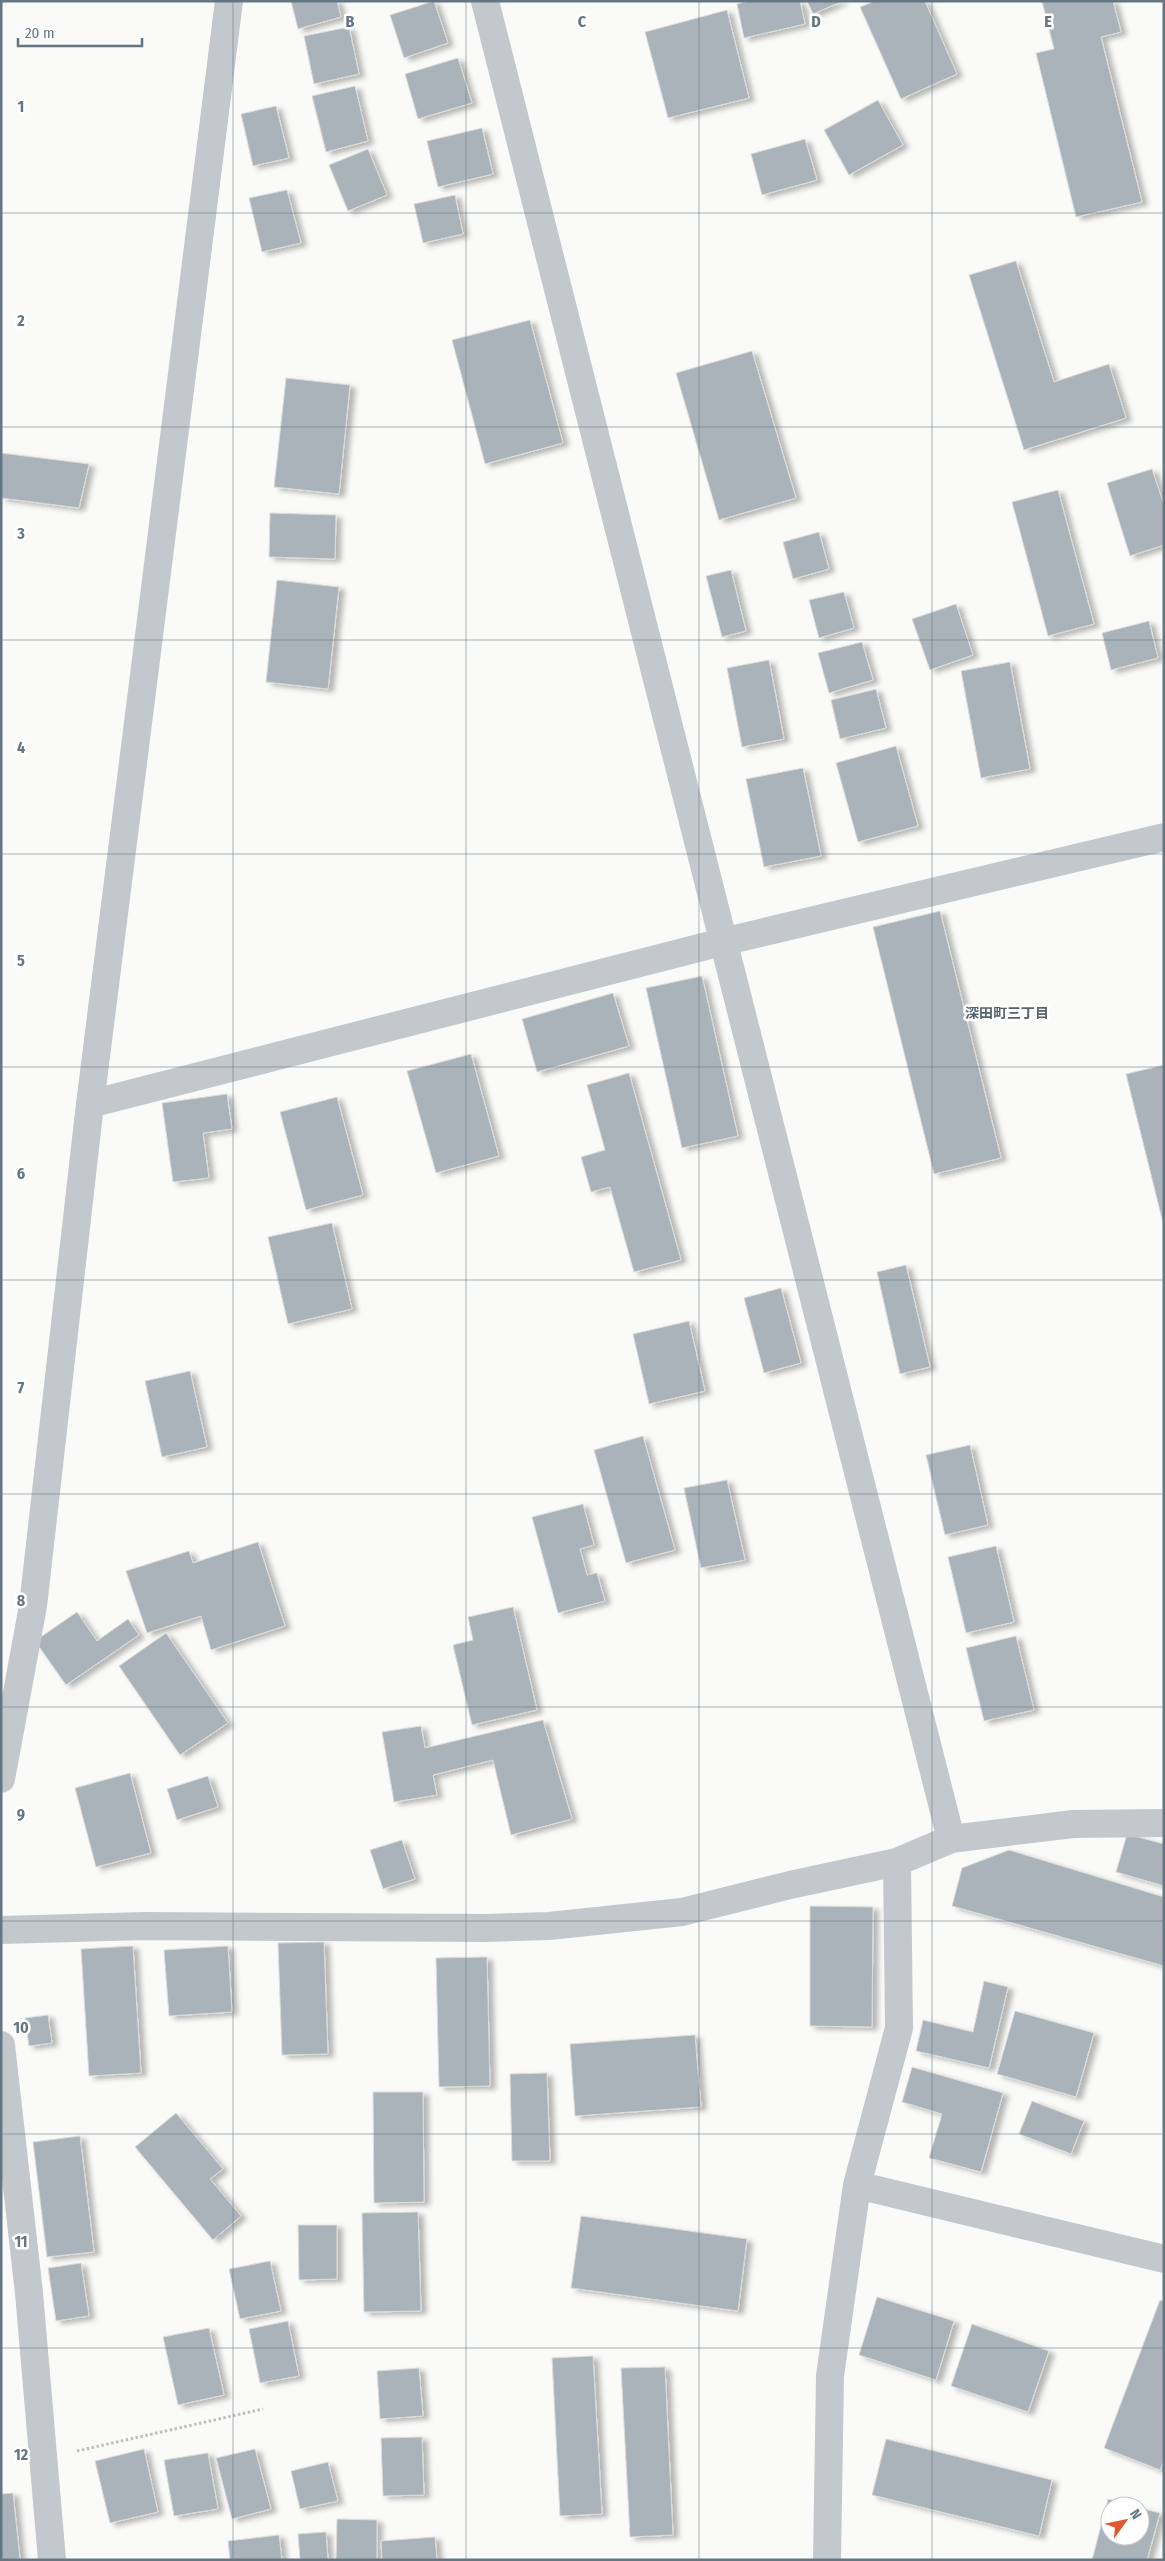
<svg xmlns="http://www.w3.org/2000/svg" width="1165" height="2561" viewBox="0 0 1165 2561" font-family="'Fira Sans Condensed','Noto Sans JP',sans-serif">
	<defs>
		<filter id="shadow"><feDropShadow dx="5.5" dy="3" stdDeviation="2.5" flood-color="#0004"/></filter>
	</defs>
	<rect width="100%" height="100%" fill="#fafaf8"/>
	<path fill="#aab3b9" stroke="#dcdcda" filter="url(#shadow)" d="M291,1H337L341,17L298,29Z
		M434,1L448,43L404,58L390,15Z
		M750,1H800L805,24L744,38L737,4Z
		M807,1H843L813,14Z
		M875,1H925L957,74L901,99L860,7Z
		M1042,1H1113L1121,32L1101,37L1142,202L1076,217L1036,53L1054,49Z
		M727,10L749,98L668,118L645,32Z
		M349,27L359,74L314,84L304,36Z
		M458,58L472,103L418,119L405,74Z
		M355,86L368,141L326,152L312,96Z
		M878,100L903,145L849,175L824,130Z
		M276,106L289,158L253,166L241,114Z
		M482,128L493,174L438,187L427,141Z
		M805,139L817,180L762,195L751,154Z
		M368,149L387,195L348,211L329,165Z
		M287,190L301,243L262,252L249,198Z
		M455,195L463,234L423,243L414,204Z
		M1016,261L1054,382L1109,364L1126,418L1024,450L969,275Z
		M530,320L563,443L485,464L452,340Z
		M752,351L796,498L719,520L676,373Z
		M286,378L350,385L339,494L274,487Z
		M1,453L89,464L79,508L1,498Z
		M1152,469L1164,505V545L1130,556L1107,483Z
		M1058,490L1094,624L1048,636L1012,502Z
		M270,513L336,515L335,559L269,557Z
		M819,532L829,569L793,579L783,542Z
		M731,570L746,631L722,637L706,576Z
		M277,580L339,587L328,689L266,682Z
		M844,592L854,628L819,638L809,600Z
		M956,604L973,655L930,670L912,619Z
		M1149,621L1158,658L1111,670L1102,633Z
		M862,642L873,680L829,693L818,653Z
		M769,660L784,739L742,747L727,668Z
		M1010,662L1030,769L981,778L961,671Z
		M876,689L886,728L840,739L831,700Z
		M896,746L918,826L858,842L836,763Z
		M803,768L821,856L764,867L746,779Z
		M940,911L1001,1158L934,1174L873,927Z
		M702,976L738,1136L682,1148L646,988Z
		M613,993L629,1046L537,1072L522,1019Z
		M471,1054L499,1156L436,1173L407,1071Z
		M1164,1065V1227L1126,1074Z
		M629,1073L681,1260L634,1272L610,1187L591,1192L581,1157L605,1150L587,1085Z
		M227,1094L232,1129L203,1133L209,1178L173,1182L162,1103Z
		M337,1097L363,1195L306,1210L280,1112Z
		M332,1223L352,1309L288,1324L268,1237Z
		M906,1265L930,1367L900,1374L877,1272Z
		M781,1288L801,1363L764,1373L744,1298Z
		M689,1321L705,1391L649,1404L633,1334Z
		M190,1371L207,1447L162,1457L145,1381Z
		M643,1436L675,1550L626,1563L594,1450Z
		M970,1445L988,1525L945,1535L926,1455Z
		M727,1480L745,1560L701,1568L684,1488Z
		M583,1504L594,1545L580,1549L587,1575L597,1573L605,1601L558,1613L532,1517Z
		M258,1542L285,1626L211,1650L201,1616L147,1633L126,1571L189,1551L193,1563Z
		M996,1546L1014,1622L966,1633L948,1557Z
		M513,1607L537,1710L472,1725L453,1645L473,1640L468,1617Z
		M77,1612L97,1641L128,1619L139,1635L66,1685L35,1641Z
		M166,1633L228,1723L180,1755L119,1666Z
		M1016,1636L1034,1710L984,1721L966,1648Z
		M543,1720L572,1819L511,1835L493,1760L433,1775L437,1795L394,1802L382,1732L421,1726L425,1748Z
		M130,1773L151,1853L96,1867L75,1788Z
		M208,1776L218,1807L177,1820L167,1789Z
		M1127,1834L1164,1844V1886L1116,1872Z
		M402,1840L415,1879L383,1889L370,1850Z
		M1009,1850L1164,1897V1966L952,1906L962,1868Z
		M810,1906L873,1907L872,2027L810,2026Z
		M324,1942L328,2054L282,2055L278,1943Z
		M133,1946L141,2073L89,2076L81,1949Z
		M228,1946L232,2012L169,2016L164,1950Z
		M487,1957L490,2086L439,2087L436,1958Z
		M984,1981L1008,1987L989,2068L916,2051L923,2020L973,2032Z
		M1015,2011L1094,2033L1076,2097L997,2074Z
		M48,2015L52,2043L29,2046L25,2018Z
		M695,2035L701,2107L575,2116L570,2044Z
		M912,2067L1003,2093L981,2172L929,2158L942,2114L902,2102Z
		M547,2073L550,2161H512L510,2074Z
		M373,2092H423L424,2202L374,2203Z
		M1032,2101L1084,2121L1071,2154L1019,2134Z
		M176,2113L223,2169L210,2179L241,2216L213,2240L135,2147Z
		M80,2136L94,2252L47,2257L33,2142Z
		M418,2212L421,2311L364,2312L362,2213Z
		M581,2216L747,2239L738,2311L571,2288Z
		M298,2225H337V2279L299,2280Z
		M270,2261L281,2311L240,2319L229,2269Z
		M81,2263L89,2316L56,2321L48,2268Z
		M877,2297L954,2321L936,2380L859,2355Z
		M1160,2300L1164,2302V2460L1160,2470L1104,2448Z
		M288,2321L299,2376L260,2383L249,2329Z
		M972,2324L1049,2351L1028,2412L951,2386Z
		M209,2328L224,2395L178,2405L163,2337Z
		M593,2356L602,2514L560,2516L552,2358Z
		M665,2367L673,2535L630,2537L621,2368Z
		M419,2368L423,2416L380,2419L377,2371Z
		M422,2437L424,2495L383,2496L381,2438Z
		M886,2439L1052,2480L1039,2536L872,2495Z
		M144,2449L158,2512L110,2523L95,2461Z
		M255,2449L271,2509L232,2519L216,2458Z
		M208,2453L218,2509L174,2516L164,2460Z
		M328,2462L338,2501L300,2509L291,2471Z
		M13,2493L20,2559L1,2560V2494Z
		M1108,2499L1134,2506H1110V2536H1140V2508L1160,2513L1147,2560H1092Z
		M337,2519L377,2520V2560H336Z
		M326,2532L328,2560H300L298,2534Z
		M279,2535L282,2560H230L228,2541Z
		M435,2537L437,2560H382L381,2541Z"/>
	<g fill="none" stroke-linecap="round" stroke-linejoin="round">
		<path stroke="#bbbfc2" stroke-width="3" stroke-dasharray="2.5 2.5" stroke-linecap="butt" d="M77,2451L263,2409"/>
		<path stroke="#c3c8cc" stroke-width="28" d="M485,1L951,1839
			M90,1104L722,942L1164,837
			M1,1779L33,1606L90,1104L229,1
			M897,1862L899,2028L857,2185L1164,2259
			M1,1930L145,1926L486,1928L549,1926L682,1912L790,1885L897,1862L951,1839L1073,1824L1164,1823
			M1,2045L29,2293L52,2560
			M827,2560L830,2376L857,2185"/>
	</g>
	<path fill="none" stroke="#657683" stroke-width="1" stroke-opacity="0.55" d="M233,1V2560M466,1V2560M699,1V2560M932,1V2560M1,213H1164M1,427H1164M1,640H1164M1,854H1164M1,1067H1164M1,1280H1164M1,1494H1164M1,1707H1164M1,1921H1164M1,2134H1164M1,2348H1164"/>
	<g text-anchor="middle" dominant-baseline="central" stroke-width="5" stroke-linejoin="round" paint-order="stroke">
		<g font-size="14" font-weight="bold" fill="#57646e" stroke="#fff">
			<text x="1007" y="1013">深田町三丁目</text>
		</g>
	</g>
	<g font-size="16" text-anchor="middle" font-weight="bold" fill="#657683" stroke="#fff" stroke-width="5" stroke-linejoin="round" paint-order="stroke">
		<text x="350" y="27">B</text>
		<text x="582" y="27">C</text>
		<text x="816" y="27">D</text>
		<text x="1048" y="27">E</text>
		<text x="21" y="112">1</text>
		<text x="21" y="326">2</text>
		<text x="21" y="539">3</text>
		<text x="21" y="753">4</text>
		<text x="21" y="966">5</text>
		<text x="21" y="1179">6</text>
		<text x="21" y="1393">7</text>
		<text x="21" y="1606">8</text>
		<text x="21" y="1820">9</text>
		<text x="21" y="2033">10</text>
		<text x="21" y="2247">11</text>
		<text x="21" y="2460">12</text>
	</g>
	<rect width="1165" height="2561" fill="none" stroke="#657683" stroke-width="5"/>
	<g transform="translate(1125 2521) rotate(57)"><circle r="24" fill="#ffffff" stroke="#c1c8cd"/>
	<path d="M0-4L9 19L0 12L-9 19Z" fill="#e4572e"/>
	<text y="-8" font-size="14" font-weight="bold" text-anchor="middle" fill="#657683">N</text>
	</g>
	<path d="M18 38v8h124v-8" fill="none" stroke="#657683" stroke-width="2.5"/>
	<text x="25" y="38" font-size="15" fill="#657683" stroke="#ffffff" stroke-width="4" paint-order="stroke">20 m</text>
</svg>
